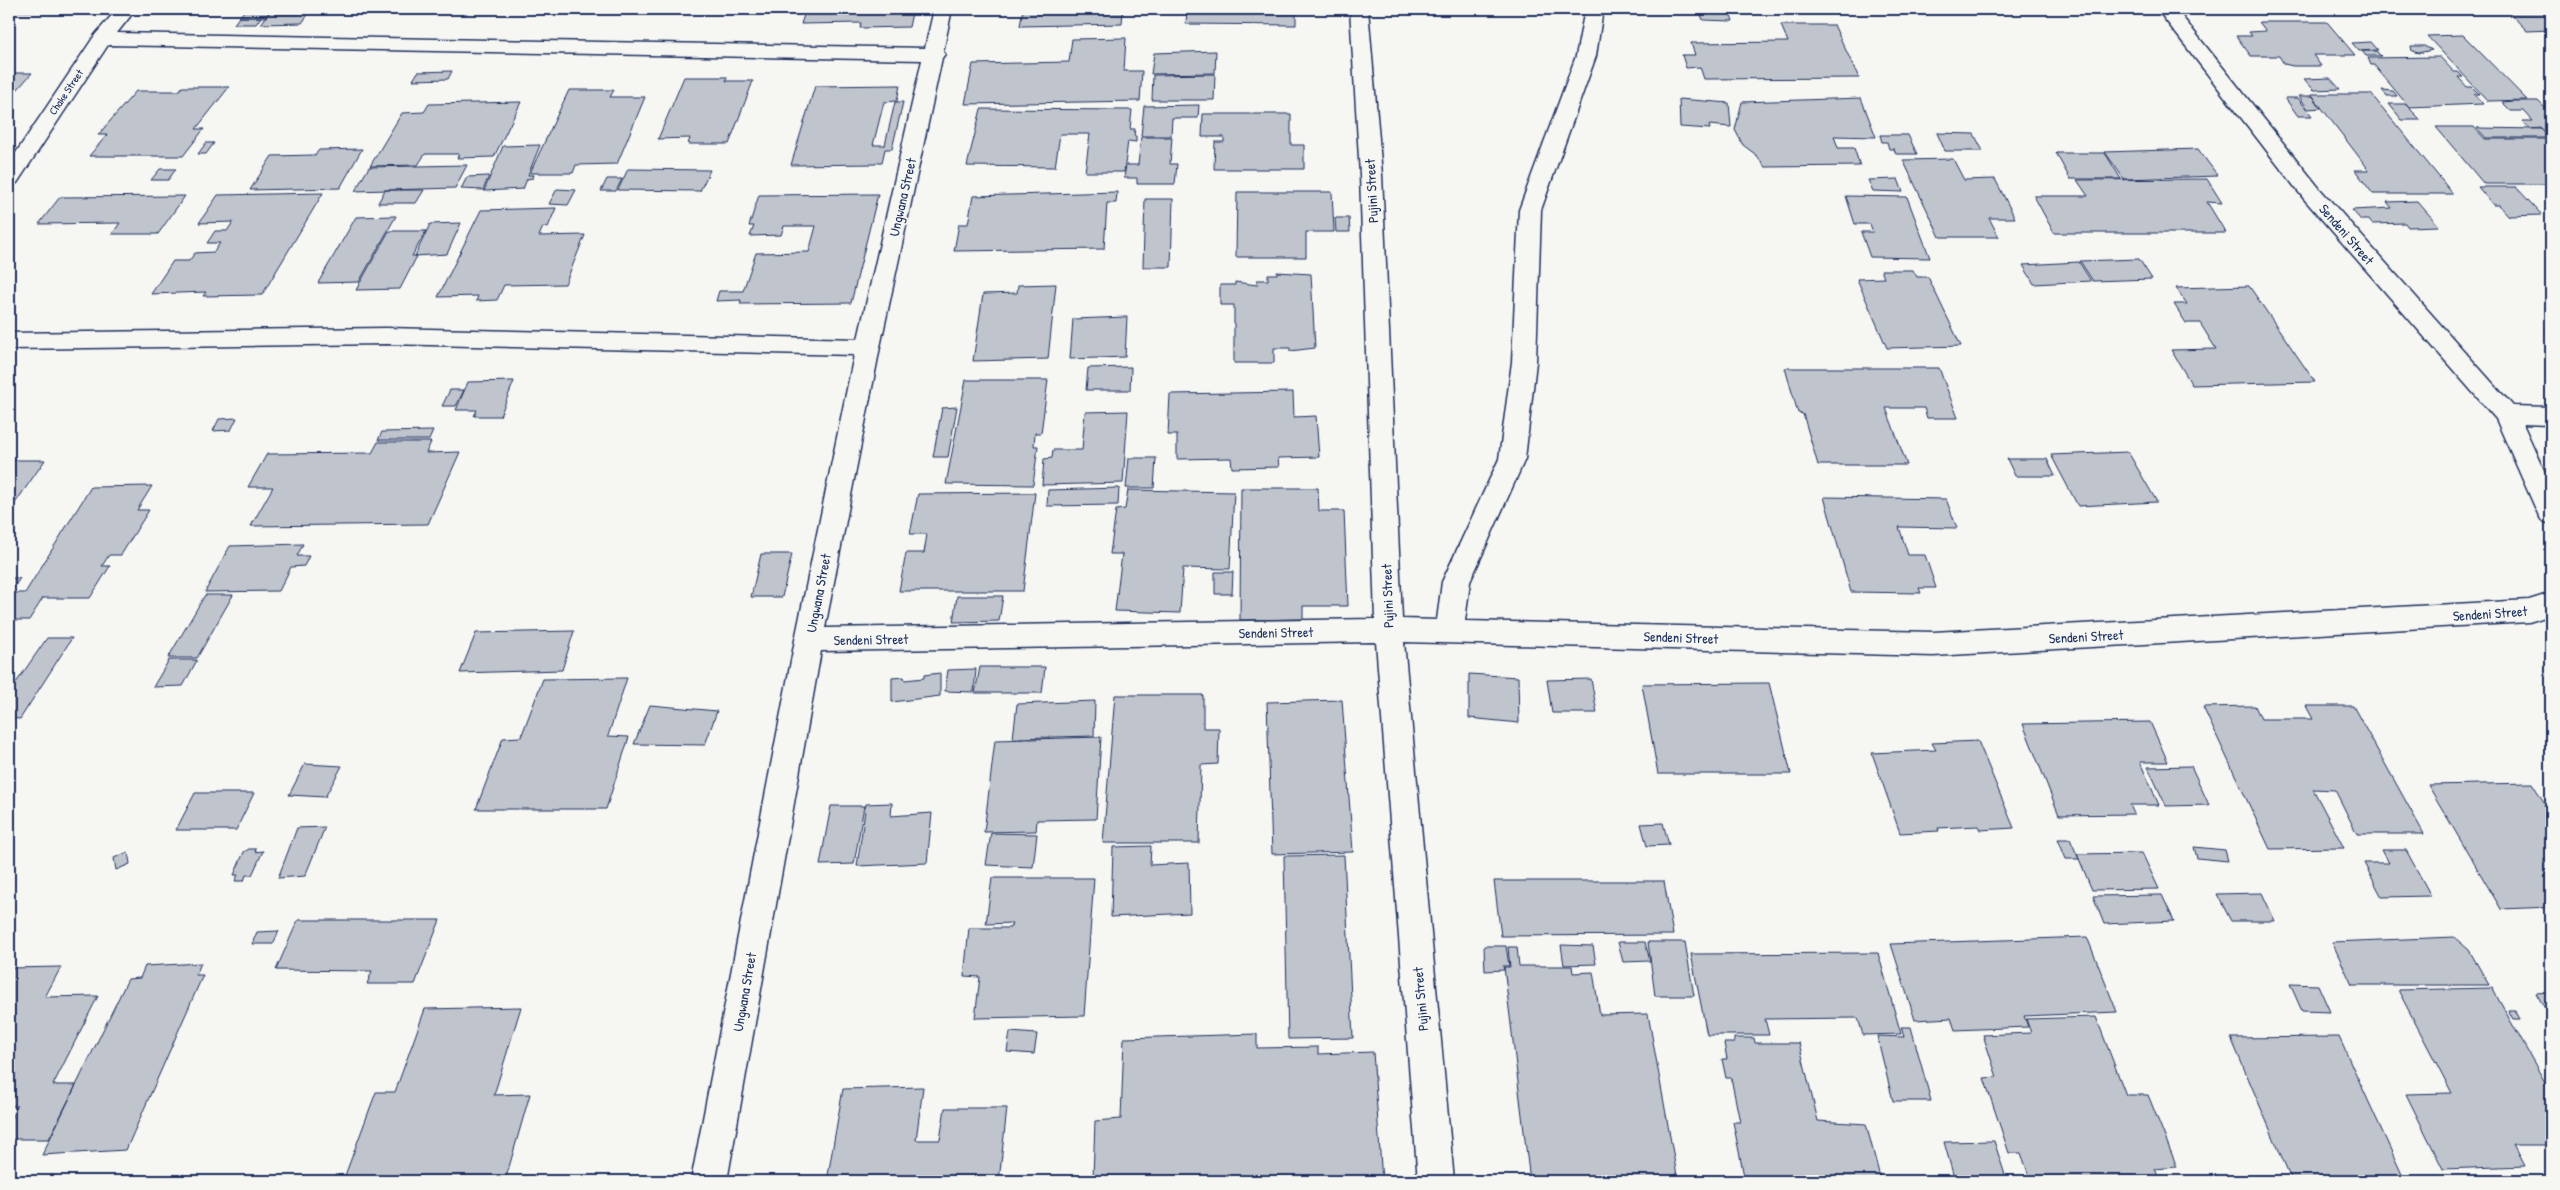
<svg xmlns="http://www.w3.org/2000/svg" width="2560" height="1190" viewBox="0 0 2560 1190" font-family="'Patrick Hand',sans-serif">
	<rect width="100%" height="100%" fill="#f6f6f2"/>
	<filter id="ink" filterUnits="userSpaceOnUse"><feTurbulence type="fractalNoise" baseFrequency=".02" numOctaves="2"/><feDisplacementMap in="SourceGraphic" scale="10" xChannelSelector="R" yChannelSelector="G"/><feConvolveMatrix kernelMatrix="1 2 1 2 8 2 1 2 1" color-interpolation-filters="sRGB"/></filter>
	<g filter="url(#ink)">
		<path fill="#c0c4cd" stroke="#1b2f5e" d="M9,9H58L55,12L9,11Z
			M246,9H272L265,17H239Z
			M272,9H312L302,23L261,24Z
			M806,9H909L908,13H912L909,27L860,28L861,23L801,24Z
			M1023,9H1123L1122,24L1020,26Z
			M1187,9H1296V25L1186,24Z
			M1699,9H1729L1733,21L1703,20Z
			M1797,9H1818L1821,14H1799Z
			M2506,9H2551V30L2527,31Z
			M239,17H261L256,24H234Z
			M2259,22H2327L2355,55H2313L2321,66H2293L2284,64L2279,56H2251L2236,36H2252L2249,32L2266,31Z
			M1781,25H1834L1859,78L1704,79L1700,67L1686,68L1682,55H1695L1691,43L1788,42Z
			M2463,35L2527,100L2488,101L2427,36Z
			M1126,38L1124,71H1142L1140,101L965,104L973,64L1069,62L1072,39Z
			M2371,42L2378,50L2359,51L2352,43Z
			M2411,46H2424L2432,50L2418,53L2412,51Z
			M1216,51L1215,73L1151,74L1154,53Z
			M2362,51H2376L2381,56H2366Z
			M2440,57L2454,72H2458L2463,77H2458L2467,87H2472L2479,94H2474L2483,104L2409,107L2374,65H2371L2368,58Z
			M452,71L448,79L413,80L418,72Z
			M9,73H32L9,99Z
			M1215,74L1214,100H1152L1153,75Z
			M684,77H727L726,81H753L729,144H688L690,138L658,139Z
			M2330,78L2340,89L2314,90L2304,79Z
			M900,85L897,101L884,102L873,145H885L895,102H903L892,149H885L882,162H877L876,164L791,165L815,86Z
			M182,87H229L196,129H204L183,156H89L107,135H98L136,91H179Z
			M569,90H614L610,97H645L617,164L576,165L573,173H530Z
			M2382,90L2393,91L2397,96H2387Z
			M2311,94H2371L2453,194H2373L2355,170H2369Z
			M2299,96H2313L2321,108L2308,109Z
			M1861,98L1876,137L1834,136L1838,148H1854L1860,166L1765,167L1755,154L1743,145L1735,130L1742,102Z
			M2285,98H2298L2312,116H2298Z
			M1679,99L1729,103L1731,127L1709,125L1710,129L1680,127Z
			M2515,101H2538L2551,114V134H2548L2541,128L2530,129L2523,121H2533L2524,111H2511L2502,102Z
			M521,102L494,157L457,158L459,154H425L418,165L370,166L402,113L424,112L429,104Z
			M2389,104H2405L2421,120H2402Z
			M1199,105L1198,118H1172L1171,136H1141L1144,106Z
			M981,109L1132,110L1130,129H1135L1134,136H1136V142L1128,141L1124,172H1085L1090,134H1060L1055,167L967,166Z
			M1203,114H1291V145H1304V169H1214L1215,142H1224V137H1202Z
			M2436,127H2474L2485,139H2551V184H2484Z
			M2477,128L2541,129L2549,138H2486Z
			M1937,133L1974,134L1983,151H1945Z
			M1880,135H1908L1917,154H1896L1894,149H1889L1887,142H1882Z
			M1141,137H1172L1170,164H1177L1175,184H1137V178H1124L1126,165H1138Z
			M206,143H214L206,154H198Z
			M540,145L528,175H534L533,178L527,179L523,189L484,191L503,146Z
			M362,149L340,188L250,190L272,156L315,155L319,150Z
			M2198,149L2218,176L2124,179L2105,152Z
			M2056,153H2105L2121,179H2070Z
			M1953,159L1964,180L1995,179L2015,218H1989L1999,237H1940L1903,160Z
			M467,165L455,188L355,191L369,167Z
			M160,169H176L168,180H151Z
			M628,169L710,170L700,191L618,190Z
			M489,176L483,190L461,189L467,177Z
			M607,179H622L616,191H601Z
			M1898,179L1903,192L1873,191L1868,180Z
			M2207,179L2222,203L2207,202L2226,233H2054L2034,196H2088L2077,180Z
			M2478,187H2516L2542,215L2509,216L2499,205H2493Z
			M557,189L576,190L568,205L549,204Z
			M385,190H424L416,203H378Z
			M1117,192L1116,203H1107L1104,249L954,251L959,224H968L973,196Z
			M1237,192H1332L1334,232H1306V257H1236Z
			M323,193L262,295L203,296L206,292L151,294L173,261H189L195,253L214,252L220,243H207L215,231H227L233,222L199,223L218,195Z
			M878,194L851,303L740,304L741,300L716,301L719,291H743L756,253L809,252L816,226H784L781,235L750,236L754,226H749L759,195Z
			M185,196L158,234H112L120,223L39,224L60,197Z
			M1846,196L1907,197L1930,258L1870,257L1861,232H1873L1870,224H1855Z
			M1145,199H1173L1171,267H1143Z
			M2417,201L2439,226L2408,227L2405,223L2372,224L2369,220H2361L2352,210L2392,208L2387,202Z
			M556,208L548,227H543L539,236L585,235L565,284L504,285L497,300L476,301L478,296L438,297L481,210Z
			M396,216L359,282L318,283L356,217Z
			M1335,218H1349L1350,232H1336Z
			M461,223L447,254L415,256L430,224Z
			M389,231H426L412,256H417L400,289L356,290Z
			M2139,259L2152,279L2093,281L2080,261Z
			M2079,262L2091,281L2034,284L2023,265Z
			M1881,270H1913L1917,277H1928L1961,346L1887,348L1857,279L1884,278Z
			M1277,272L1311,274L1315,348L1290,351V348H1274V363H1234V305H1220V285H1235V282L1257,285V280H1268V274H1277Z
			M1056,284L1048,359L973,361L983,294L1017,293L1018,285Z
			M2249,286L2315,382L2192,385L2171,350L2216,349L2200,323H2186L2174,304H2187L2176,288Z
			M1127,317L1125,357L1070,359L1073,319Z
			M1131,367L1130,390H1086L1088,368Z
			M1785,368H1939L1958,418H1927L1924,408H1886L1907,465H1818L1803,414L1798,413Z
			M966,380H1048L1041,433H1035L1034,446H1038L1033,485L946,484Z
			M514,381L500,416H474L477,410H456L468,382Z
			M450,390H464L456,406H442Z
			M1293,392L1294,417L1316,416L1319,457L1278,458L1279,467L1232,468L1231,458L1177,459V435H1168L1170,394Z
			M957,407L948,457H933L942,408Z
			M1128,411L1123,483L1042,485L1044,459L1052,458L1053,450H1082L1085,412Z
			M237,418L231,430L213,431L219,419Z
			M433,431L429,440H378L382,432Z
			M378,442H431L426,453L460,452L428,524L251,526L273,487H248L267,454L372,453Z
			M2128,452L2157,502L2078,506L2051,455Z
			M1129,458H1156L1154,488H1126Z
			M2007,459H2047L2055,476H2015Z
			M9,460H45L11,509H9Z
			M152,486L137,510H149L121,555H109L102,566H110L90,598H43L29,620H9V601L14,593H25L91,487Z
			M1119,488L1118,505L1047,506L1048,490Z
			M1241,488H1318L1319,511H1344L1348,606H1303V619L1240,620Z
			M1128,490L1234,492L1230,569L1183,568L1180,613L1115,611L1122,554H1110L1116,510L1125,509Z
			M1035,493L1023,591H899L906,553H924L927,534H910L918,494Z
			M1824,497L1946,499L1957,528L1899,527L1908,555H1925L1936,588H1919L1921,593L1851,592Z
			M303,544L297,556H309L304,566L291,567L279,591L205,592L230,546Z
			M761,554H792L782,597H751Z
			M1215,572H1233L1232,594H1215Z
			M9,578H20L9,595Z
			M205,595H233L197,658H168Z
			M957,596H1003L999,621L953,622Z
			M574,631L562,670L460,673L476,633Z
			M47,638H72L20,719L9,718V693Z
			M169,660H197L183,686L153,687Z
			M980,667H1045L1042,693H975Z
			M976,669L974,692L945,691L948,670Z
			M940,673V696L892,702V678L904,677L905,680L924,678V675Z
			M1469,674L1518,677L1519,723L1469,718Z
			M627,678L608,736L629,737L606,809H476L503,738L521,737L543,679Z
			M1591,679L1597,713H1552L1547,680Z
			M1769,683L1791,774H1658L1642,684Z
			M1115,695H1203V728H1219L1218,764L1201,765L1199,843H1103Z
			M1342,700L1353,852L1272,854L1267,702Z
			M1095,701L1094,736L1013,738L1017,704Z
			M650,705L717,711L705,745L634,744Z
			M2255,706L2261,719H2313L2306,706H2353L2424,834H2357L2335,790L2313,789L2344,848L2270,849L2203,707Z
			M2150,722L2168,762H2140L2159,805H2130L2134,814L2059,815L2023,724Z
			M1101,737L1096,819L1037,820L1036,831L984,832L995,740Z
			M1978,741L2014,828L1980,830L1978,826L1938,828L1939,831L1900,833L1872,753L1936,750L1932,743Z
			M305,764L342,766L325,797L289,795Z
			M2191,766L2209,805L2166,806L2148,767Z
			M2532,783L2551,813V907L2501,909L2428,785Z
			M195,793H254L236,830H176Z
			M892,803L891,816L932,813L927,863L857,866L866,804Z
			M831,806H864L854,864L820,865Z
			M1663,823L1669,845L1647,846L1641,824Z
			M325,827L305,876L278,878L297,828Z
			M991,833L1037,834L1033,867L986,865Z
			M2058,839H2070L2079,859H2066Z
			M1151,846L1150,865L1189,863L1190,913L1111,917L1113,847Z
			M2194,847L2225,850L2228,861L2197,858Z
			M249,849H256L255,852L263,851L252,875H246L244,881H235L238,875H234L244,852Z
			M2382,850H2406L2431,896L2382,897L2364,863H2389Z
			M128,852L130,864L116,870L114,858Z
			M2142,853L2159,889L2092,890L2077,854Z
			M1344,855L1353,1038L1288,1039L1284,856Z
			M992,878H1094L1084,1016L975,1018L980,977L964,976L969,928H1010L1012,923L986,924Z
			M1494,881H1664L1673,935L1501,936Z
			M2262,893L2275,921H2231L2217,894Z
			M2162,895L2174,921L2104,924L2093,896Z
			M298,920H440L415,984H367L372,971L276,970Z
			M279,931L273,944H252L257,932Z
			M2087,937L2117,1012L2024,1016L2028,1027L1955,1030L1951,1018L1915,1020L1891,944Z
			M2454,937L2469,950L2489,985H2352L2332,942Z
			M1618,942H1645L1650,961L1623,962Z
			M1648,942H1685L1694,996H1655Z
			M1561,945L1593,946L1596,964L1564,965Z
			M1484,946H1506L1509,966H1503L1504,970L1485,971Z
			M1508,947H1517L1519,966H1572L1573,973L1593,972L1600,1015L1648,1014L1678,1181H1530L1504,967H1510Z
			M1878,953L1901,1034L1863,1035L1858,1018L1765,1019L1769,1035H1707L1691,954Z
			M201,963L196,975H203L126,1150L42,1155L128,979L140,978L145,966Z
			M61,967L45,997L98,996L53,1085H76L49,1139H9V1122L17,1106H9V968Z
			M2290,984L2318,985L2330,1012L2302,1011Z
			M2492,988L2551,1093V1145H2514L2525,1166L2443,1169L2406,1094L2452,1093L2398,990Z
			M2551,992V1019L2536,993Z
			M521,1007L494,1095L530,1094L505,1181H448V1179L343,1181L376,1092H395L425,1009Z
			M2508,1010H2515L2520,1019H2513Z
			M2096,1017L2126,1095H2148L2177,1167L2155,1169L2160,1181H2031L2021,1153H2009L1984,1078L1997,1077L1983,1035L2031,1033L2026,1019Z
			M1901,1027H1911L1931,1101H1893L1877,1036L1904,1037Z
			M1010,1032L1037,1034L1034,1054L1007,1052Z
			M1257,1034V1048L1318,1047V1054L1373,1052L1382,1181H1122V1177L1093,1178L1095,1121L1121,1119L1124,1038Z
			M2339,1037L2405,1181H2292L2231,1038Z
			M1734,1038H1754L1755,1043H1799L1818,1121L1866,1124L1881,1181H1745L1733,1122H1740L1731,1078H1726L1722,1059H1727L1724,1043H1734Z
			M923,1087L916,1140H940L945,1108H1007L999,1181H827L843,1089Z
			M1994,1141L2007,1181H1955L1944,1142Z"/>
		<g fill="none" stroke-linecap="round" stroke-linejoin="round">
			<defs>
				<path id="minor" d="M117,9H136L117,33L925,48L934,9H952L943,52L945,54L942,58L880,347L825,628L1375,619L1360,175L1350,9H1368L1382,175L1402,619L1437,620L1442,582L1499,459L1512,362L1519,210L1576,56L1585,9H1603L1596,56L1541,210L1536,362L1525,459L1470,582L1465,621L1933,632L2529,600L2551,593V615L2529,622L1933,656L1404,642L1454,1181H1418L1376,642L821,651L727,1181H691L795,640L854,355L386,344L9,349V333L386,328L858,339L922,60L108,45L17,183L9,185V163L95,35Z
					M2157,9H2176L2320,189L2513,406L2551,407V425L2523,424L2551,486V524L2542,521L2538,514L2496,419L2304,199Z"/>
			</defs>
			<use href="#minor" stroke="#1b2f5e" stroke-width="3"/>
			<use href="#minor" fill="#f6f6f2" fill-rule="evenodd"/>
		</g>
	</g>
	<g text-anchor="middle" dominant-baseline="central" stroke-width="4" stroke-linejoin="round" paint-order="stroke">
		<g font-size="11" fill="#1b2f5e" stroke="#f6f6f2">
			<text transform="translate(66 92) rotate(-56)">Chake Street</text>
		</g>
		<g font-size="14" fill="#1b2f5e" stroke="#f6f6f2">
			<text transform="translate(1371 191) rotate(-93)">Pujini Street</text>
			<text transform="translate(902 197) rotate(-77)">Ungwana Street</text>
			<text transform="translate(2347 234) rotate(49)">Sendeni Street</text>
			<text transform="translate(818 593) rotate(-79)">Ungwana Street</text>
			<text transform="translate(1387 596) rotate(-92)">Pujini Street</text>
			<text transform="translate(2490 613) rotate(-4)">Sendeni Street</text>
			<text transform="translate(1276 632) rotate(-1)">Sendeni Street</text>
			<text transform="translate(2086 636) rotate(-3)">Sendeni Street</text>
			<text transform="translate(1681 637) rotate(2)">Sendeni Street</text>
			<text transform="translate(871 639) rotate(-1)">Sendeni Street</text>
			<text transform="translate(744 992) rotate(-80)">Ungwana Street</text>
			<text transform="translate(1420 999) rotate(-95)">Pujini Street</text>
		</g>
	</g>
	<rect width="2560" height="1190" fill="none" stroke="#f6f6f2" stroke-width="30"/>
	<rect x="15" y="15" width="2530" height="1160" fill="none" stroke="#1b2f5e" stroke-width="2" filter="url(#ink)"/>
</svg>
